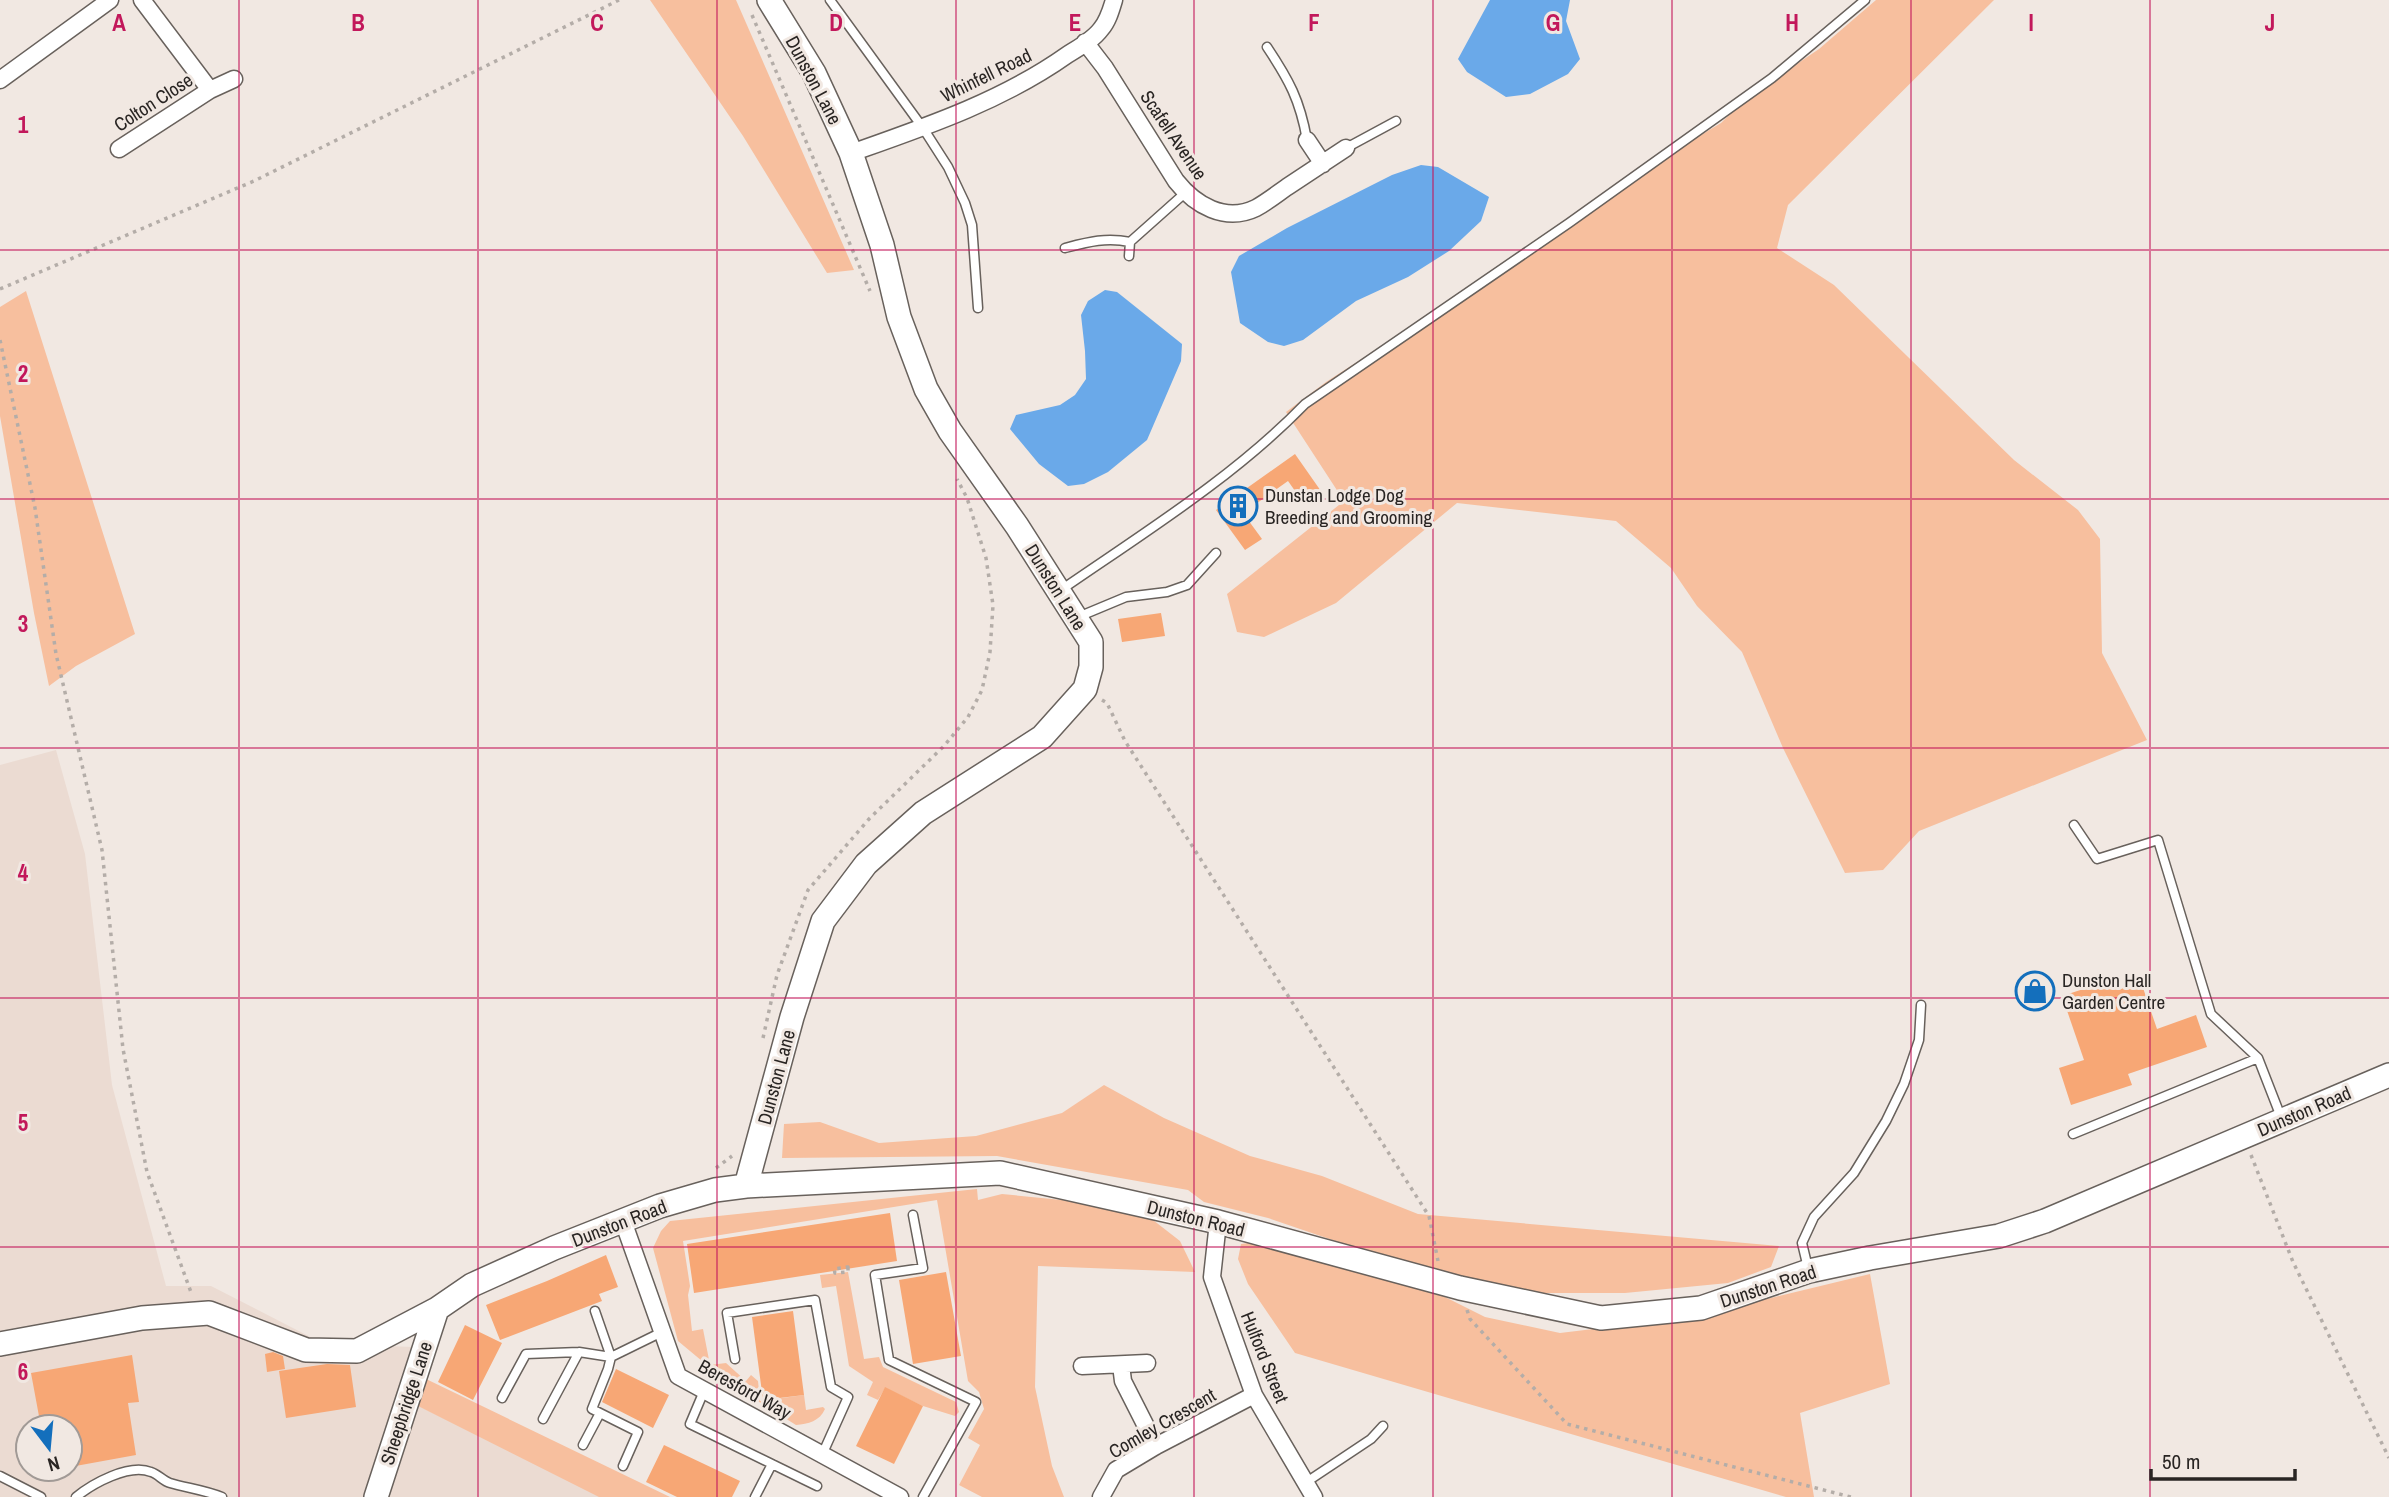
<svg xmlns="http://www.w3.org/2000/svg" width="2389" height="1497" viewBox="0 0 2389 1497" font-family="'Archivo Narrow',sans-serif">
	<rect width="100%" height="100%" fill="#f1e8e2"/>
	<path fill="#ebdbd2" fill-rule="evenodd" d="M56,750L85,854L112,1085L166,1286H211L324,1344L415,1347L414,1404L607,1497H0V765ZM28,1427H70V1469H28Z"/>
	<path fill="#f7bf9e" d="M650,0H736L854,270L827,273L743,136Z
		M1876,0H1994L1788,205L1777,248L1834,285L2014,460L2078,510L2100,539L2102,653L2147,740L1919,831L1883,870L1845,873L1783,748L1742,652L1697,606L1671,568L1616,521L1457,503L1336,603L1264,637L1237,632L1227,594L1344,501L1286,412L1326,382L1626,188L1691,141L1721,123L1745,99L1819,49Z
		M26,291L135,634L76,666L49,686L34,613L0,416V307Z
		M1104,1085L1164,1118L1250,1156L1322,1176L1418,1214L1779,1246L1771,1267L1728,1283L1625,1293H1542L1441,1277L1268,1218L1204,1202L1188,1190L997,1156L782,1158L784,1124L820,1122L879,1143L976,1136L1062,1113Z
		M977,1189L978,1200L1002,1194L1072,1201L1153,1220L1180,1241L1195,1272L1038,1266L1035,1387L1052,1466L1064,1497H982L959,1485L980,1445L968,1438L984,1409L979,1392L968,1381L937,1200L683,1241L690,1286L688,1295L692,1331L703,1329L710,1365L726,1363L746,1381L751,1375L758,1381L760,1401L804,1395L806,1410L823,1407L825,1409C820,1421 808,1424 796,1425L726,1381L678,1341L653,1248L661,1231L670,1221Z
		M1263,1241L1415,1282L1485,1317L1560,1333L1693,1317L1870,1274L1890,1384L1800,1413L1814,1497H1786L1295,1353L1248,1284L1238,1259L1241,1244Z
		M848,1272L864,1359L879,1357L883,1367L956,1402L959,1412L955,1416L923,1406L885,1388L878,1400L867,1395L873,1382L849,1366L836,1286L822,1288L820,1275Z
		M424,1378L670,1497H599L414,1404Z"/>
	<path fill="#6aa9e9" d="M1490,0H1570L1566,21L1580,59L1568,74L1530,94L1506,97L1467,72L1458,59Z
		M1421,165L1438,167L1489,197L1481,221L1449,251L1408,277L1356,301L1303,340L1284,346L1268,342L1240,323L1231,272L1239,256L1287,228L1392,175Z
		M1105,290L1117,292L1182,344L1181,361L1147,440L1108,472L1084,484L1068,486L1039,464L1010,429L1016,415L1060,405L1075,395L1086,379L1085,351L1081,315L1088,301Z"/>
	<path fill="#f7a775" d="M1295,454L1323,494L1310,502L1305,495L1300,498L1288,481L1243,513L1262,539L1245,550L1216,510Z
		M1161,613L1165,636L1122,642L1118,619Z
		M2114,979L2118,990L2141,982L2157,1029L2196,1015L2207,1047L2128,1074L2132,1085L2071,1105L2059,1068L2084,1060L2062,996Z
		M890,1213L897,1261L694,1293L687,1244Z
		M606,1255L618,1287L599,1294L602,1301L500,1340L486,1305L547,1281Z
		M946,1272L961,1356L913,1364L899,1280Z
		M793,1311L804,1395L763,1400L752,1317Z
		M465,1325L502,1343L473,1400L438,1382Z
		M273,1352L283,1356L285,1369L267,1372L265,1354Z
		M132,1355L139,1402L128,1403L136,1455L70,1467V1427H41L31,1373Z
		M327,1364L350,1365L356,1407L286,1418L279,1371Z
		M616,1369L669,1395L653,1428L602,1402Z
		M885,1387L923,1406L894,1464L856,1446Z
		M664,1445L740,1481L732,1497H677L646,1482Z"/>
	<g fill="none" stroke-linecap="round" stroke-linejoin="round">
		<defs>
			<path id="lane" d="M830,0L923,128L948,167L965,203L972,225L978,308
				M1267,47C1289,80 1300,100 1307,140
				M1346,148L1396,121
				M1065,248C1088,242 1106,237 1130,242
				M1129,256L1130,242L1185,193
				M1061,590C1145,532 1234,477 1305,404L1569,223L1772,78L1865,0
				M1078,617L1126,597L1167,592L1187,585L1216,553
				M2074,825L2097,859L2158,840L2211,1014L2258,1058L2281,1117
				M2073,1134L2258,1058
				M913,1215L923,1268L875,1275L889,1360L976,1402L923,1497
				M1808,1268L1802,1243L1814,1217L1854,1173L1886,1121L1904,1084L1919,1040L1921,1005
				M735,1359L727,1313L815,1300L831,1387L848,1397L822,1455
				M704,1391L690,1424L817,1486
				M502,1398L526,1354L579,1352
				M543,1419L579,1352L611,1357L595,1311
				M583,1445L600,1413
				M623,1466L638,1432L592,1409L608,1369L611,1357L662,1332
				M0,1476L41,1497
				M1305,1483L1371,1439L1383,1426
				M76,1497C92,1484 129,1463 151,1472C158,1474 163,1481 170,1483C187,1488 205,1490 222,1497
				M755,1497L772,1464"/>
			<path id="street" d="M142,0L210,90
				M1085,42L1105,68L1176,181C1195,205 1225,223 1256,208C1267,202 1277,194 1287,187C1307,174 1326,161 1346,148
				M0,80L110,0
				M1307,140L1323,164
				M119,149L210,90L234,79
				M851,153C925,127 1002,101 1067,55C1078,48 1093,40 1101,29C1108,21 1111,10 1114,0
				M623,1221L678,1376L900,1497
				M1218,1222L1212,1277L1254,1395L1314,1497
				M1121,1365L1123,1381L1156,1446
				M1082,1366L1147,1363
				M1101,1497L1116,1470L1156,1446L1254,1395"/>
			<path id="secondary" d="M746,1186L792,1017L823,921L866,864L923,813L1042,737L1085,689L1091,667V642L1017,526L950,431L926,389L899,317L882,245L851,153L814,73L769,0
				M0,1344L142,1318L209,1313L306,1350L357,1351L437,1309L472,1285L554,1248L660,1206L715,1190L746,1186L1000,1173L1218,1222L1460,1288L1601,1318L1701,1308L1809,1271L1870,1258L1999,1236L2045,1221L2389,1075
				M376,1497L437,1309"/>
		</defs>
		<use href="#lane" stroke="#68615c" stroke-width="11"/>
		<use href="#street" stroke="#68615c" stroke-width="19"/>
		<use href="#secondary" stroke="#68615c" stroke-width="26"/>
		<path stroke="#b4ada8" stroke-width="3.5" stroke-dasharray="3.5 5" stroke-linecap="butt" d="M752,15L870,291
			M0,289L254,181L619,0
			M0,340L35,508L56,654L102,850L123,1049L147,1172L192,1295
			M1102,700L1107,703L1125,741L1429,1216L1438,1261
			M763,1038L777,975L808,890L869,819L944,746L968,717L982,690L990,652L993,605L986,558L967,498L957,479
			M2251,1155L2293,1262L2389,1458
			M716,1168L732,1156
			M848,1267V1272L835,1273L834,1269Z
			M1467,1310L1470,1319L1567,1424L1851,1497"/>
		<use href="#lane" stroke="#fff" stroke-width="8"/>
		<use href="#street" stroke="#fff" stroke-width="16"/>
		<use href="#secondary" stroke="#fff" stroke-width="23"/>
	</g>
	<path fill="none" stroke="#c2185b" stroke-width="2" stroke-opacity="0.55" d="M239,0V1497M478,0V1497M717,0V1497M956,0V1497M1194,0V1497M1433,0V1497M1672,0V1497M1911,0V1497M2150,0V1497M0,250H2389M0,499H2389M0,748H2389M0,998H2389M0,1247H2389"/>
	<defs>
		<symbol id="building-ring" viewBox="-11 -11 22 22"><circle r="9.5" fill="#f1e8e2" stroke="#146fbc" stroke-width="1.5"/><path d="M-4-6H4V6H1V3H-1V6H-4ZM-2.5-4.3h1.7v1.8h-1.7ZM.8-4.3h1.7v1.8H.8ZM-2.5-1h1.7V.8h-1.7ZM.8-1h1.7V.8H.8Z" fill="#146fbc"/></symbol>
		<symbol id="shop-ring" viewBox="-11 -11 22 22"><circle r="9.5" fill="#f1e8e2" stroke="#146fbc" stroke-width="1.5"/><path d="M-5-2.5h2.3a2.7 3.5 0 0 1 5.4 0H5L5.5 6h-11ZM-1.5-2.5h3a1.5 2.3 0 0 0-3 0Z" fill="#146fbc"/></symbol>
	</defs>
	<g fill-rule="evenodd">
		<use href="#building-ring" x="1216" y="484" width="44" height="44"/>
		<use href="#shop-ring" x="2013" y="969" width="44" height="44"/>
	</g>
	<g text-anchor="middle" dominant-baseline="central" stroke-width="6" stroke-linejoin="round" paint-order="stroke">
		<g font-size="19" fill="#292523" stroke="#f1e8e2">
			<text transform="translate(986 75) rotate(-26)">Whinfell Road</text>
			<text transform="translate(814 80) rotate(62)">Dunston Lane</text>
			<text transform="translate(153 102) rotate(-33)">Colton Close</text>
			<text transform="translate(1174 135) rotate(56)">Scafell Avenue</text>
			<text transform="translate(1056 587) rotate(58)">Dunston Lane</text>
			<text transform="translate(776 1077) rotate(-75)">Dunston Lane</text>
			<text transform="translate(2304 1111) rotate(-23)">Dunston Road</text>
			<text transform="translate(1196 1218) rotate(14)">Dunston Road</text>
			<text transform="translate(619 1223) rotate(-21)">Dunston Road</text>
			<text transform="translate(1768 1286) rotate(-18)">Dunston Road</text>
			<text transform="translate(1265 1357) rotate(68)">Hulford Street</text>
			<text transform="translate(745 1389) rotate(29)">Beresford Way</text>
			<text transform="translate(406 1403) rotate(-72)">Sheepbridge Lane</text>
			<text transform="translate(1162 1423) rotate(-30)">Comley Crescent</text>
		</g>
		<g font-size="19" fill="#292523" stroke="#f1e8e2" text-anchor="start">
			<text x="1265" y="495">Dunstan Lodge Dog<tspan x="1265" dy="22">Breeding and Grooming</tspan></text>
			<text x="2062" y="980">Dunston Hall<tspan x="2062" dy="22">Garden Centre</tspan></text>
		</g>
	</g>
	<g font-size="23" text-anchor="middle" font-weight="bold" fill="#c2185b" stroke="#f1e8e2" stroke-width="6" stroke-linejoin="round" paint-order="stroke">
		<text x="119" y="31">A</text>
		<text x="358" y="31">B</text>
		<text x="597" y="31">C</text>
		<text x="836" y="31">D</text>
		<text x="1075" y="31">E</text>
		<text x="1314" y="31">F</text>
		<text x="1553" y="31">G</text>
		<text x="1792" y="31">H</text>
		<text x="2031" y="31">I</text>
		<text x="2270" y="31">J</text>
		<text x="23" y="133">1</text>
		<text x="23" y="382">2</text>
		<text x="23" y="632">3</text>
		<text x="23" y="881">4</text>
		<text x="23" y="1131">5</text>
		<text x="23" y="1380">6</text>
	</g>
	<g transform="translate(49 1448) rotate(164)"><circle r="33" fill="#f1e8e2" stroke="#a19a96" stroke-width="2"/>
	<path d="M0-5L12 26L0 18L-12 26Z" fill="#146fbc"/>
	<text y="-10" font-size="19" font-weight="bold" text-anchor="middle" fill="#292523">N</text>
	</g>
	<path d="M2151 1469v10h144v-10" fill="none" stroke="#292523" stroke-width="3.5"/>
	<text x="2162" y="1469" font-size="21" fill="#292523" stroke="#f1e8e2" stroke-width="5" paint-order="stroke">50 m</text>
</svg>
